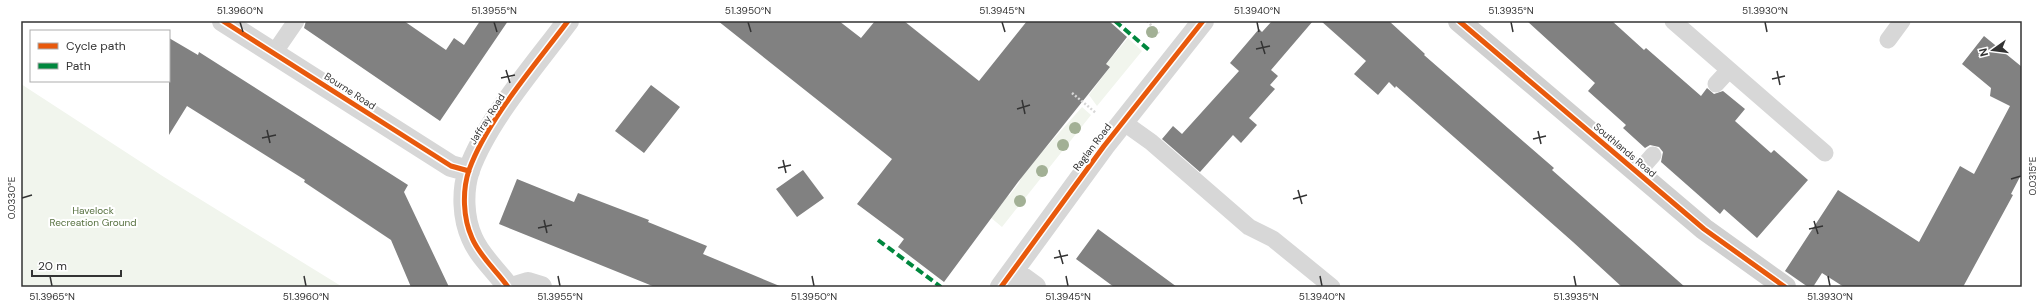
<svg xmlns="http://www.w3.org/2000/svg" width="2043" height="308" viewBox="0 0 2043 308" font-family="'DM Sans',sans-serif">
	<rect width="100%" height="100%" fill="#fff"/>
	<path fill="#f1f5ed" d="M1128,38L1142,51L1097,106L1089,95L1110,67L1106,64Z
		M21,84L164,177L341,286L340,287H21Z
		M1082,107L1091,115L1002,227L990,217L1006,193L1009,196L1019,183L1035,145L1043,151Z"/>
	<path fill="#818181" d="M306,21H404L446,50L454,38L464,45L480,21H508L440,121L304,28Z
		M718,21H839L861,38L875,21H904L979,81L1027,21H1109L1127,37L1106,64L1110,67L1018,182L944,282L898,247L904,239L857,204L892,159Z
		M1272,21H1313L1271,70L1278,76L1270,85L1275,89L1249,118L1257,125L1241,143L1233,135L1200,172L1162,139L1173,126L1182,134L1239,71L1230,63L1259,29L1262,32Z
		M1321,21H1389L1425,54L1424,55L1554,168L1552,170L1685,287H1622L1573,242L1396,86L1395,88L1389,82L1378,95L1354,74L1366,61Z
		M1527,21H1612L1644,50L1646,48L1701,96L1707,88L1714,94L1723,91L1745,109L1735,121L1771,153L1774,150L1808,180L1757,238L1724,209L1720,214L1661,162L1663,152L1659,147L1650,145L1645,148L1623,128L1626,125L1588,91L1595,83Z
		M1984,36L2022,67V173L2011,194L2013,195L1963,287H1844L1822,273L1813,287H1808L1785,271L1838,190L1919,242L1960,166L1974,174L2010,106L1990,96L1991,88L1962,64Z
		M169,38L198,55L199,52L408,185L404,192L449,287H411L391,240L304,182L305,180L187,106L169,135Z
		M651,85L680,107L644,153L615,131Z
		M803,170L824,198L797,217L776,189Z
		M517,179L574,202L578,193L649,220L648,222L707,246L703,254L782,287H655L499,224Z
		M1098,229L1177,287H1114L1076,259Z"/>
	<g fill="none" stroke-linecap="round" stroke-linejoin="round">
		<path stroke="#d6d6d6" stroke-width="2.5" stroke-dasharray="2 2" stroke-linecap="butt" d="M1147,21L1159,33
			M1072,93L1096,113"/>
		<path stroke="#d7d7d7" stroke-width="17" d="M1673,21L1825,153
			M1888,40L1902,21
			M274,53L296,21
			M1716,84L1729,70
			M1123,122L1151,142L1249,227L1273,239L1332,287
			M1638,172L1653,155"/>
		<path stroke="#d7d7d7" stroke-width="22" d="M223,21L451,166L469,171
			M1013,271L1035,287
			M508,287C497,271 480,257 472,238C463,218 462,191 469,170C487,120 536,64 568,21
			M515,287L528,283L541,287
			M1001,287L1104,146L1203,21"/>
		<path stroke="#d0d0d0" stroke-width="22" d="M1459,21L1704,229L1785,287"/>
		<path stroke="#00873e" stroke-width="4" stroke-dasharray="8 4" stroke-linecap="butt" d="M1115,21L1149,50
			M878,240L941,287"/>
		<defs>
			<path id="cycleway" d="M223,21L451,166L469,171
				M1459,21L1704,229L1785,287
				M508,287C497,271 480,257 472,238C463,218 462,191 469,170C487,120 536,64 568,21
				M1001,287L1104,146L1203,21"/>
		</defs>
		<use href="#cycleway" stroke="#fff" stroke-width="8"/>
		<use href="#cycleway" stroke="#e8590c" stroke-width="5"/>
	</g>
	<g fill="#a2b095">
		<circle cx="1152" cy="32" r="6"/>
		<circle cx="1075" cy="128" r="6"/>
		<circle cx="1063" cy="145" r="6"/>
		<circle cx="1042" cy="171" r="6"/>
		<circle cx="1020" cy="201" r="6"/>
	</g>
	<path fill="none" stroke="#333" stroke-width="1.5" d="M240,22L243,32M494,22L497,32M748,22L751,32M1002,22L1005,32M1257,22L1259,32M1511,22L1513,32M1765,22L1767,32M1261,41L1265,54M1256,49L1270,46M506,70L510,83M1777,71L1780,85M501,78L515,75M1772,79L1785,76M1022,100L1025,114M1017,109L1030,105M267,130L270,143M1538,131L1541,144M262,138L276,135M1533,139L1546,136M783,160L786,173M778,168L791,165M2011,179L2021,176M1298,190L1302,204M22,198L32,195M1293,199L1307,195M544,220L547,233M1814,221L1818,234M538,228L552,225M1809,229L1823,226M1059,250L1063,264M1054,258L1068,255M50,276L52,286M304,276L306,286M558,276L560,286M812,276L814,286M1066,276L1068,286M1320,276L1322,286M1574,276L1576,286M1828,276L1830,286"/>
	<g text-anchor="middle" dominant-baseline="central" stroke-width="4" stroke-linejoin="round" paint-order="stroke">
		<g font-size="10" fill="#333" stroke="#fff">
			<text transform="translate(350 91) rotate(33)">Bourne Road</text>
			<text transform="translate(487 119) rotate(-58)">Jaffray Road</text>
			<text transform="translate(1092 147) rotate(-53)">Raglan Road</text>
			<text transform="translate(1625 150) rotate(40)">Southlands Road</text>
		</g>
		<g font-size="10" fill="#56703f" stroke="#fff">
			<text x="93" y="210">Havelock<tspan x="93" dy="12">Recreation Ground</tspan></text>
		</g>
	</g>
	<rect width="2043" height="308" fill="none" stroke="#ffffff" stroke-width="44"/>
	<rect x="30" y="30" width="140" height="52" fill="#ffffff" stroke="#adadad"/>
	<rect x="38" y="43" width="20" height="6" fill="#e8590c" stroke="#adadad"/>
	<text x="66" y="50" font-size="12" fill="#333333">Cycle path</text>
	<rect x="38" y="63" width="20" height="6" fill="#00873e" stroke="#adadad"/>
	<text x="66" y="70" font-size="12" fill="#333333">Path</text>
	<g transform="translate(1993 50) rotate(256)" stroke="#ffffff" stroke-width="3" paint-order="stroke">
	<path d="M0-3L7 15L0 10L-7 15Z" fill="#333333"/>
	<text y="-6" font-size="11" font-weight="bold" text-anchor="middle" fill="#333333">N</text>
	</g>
	<path d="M32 270v6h89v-6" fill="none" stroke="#333333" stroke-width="2"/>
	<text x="38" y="270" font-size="12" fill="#333333" stroke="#ffffff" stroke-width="3" paint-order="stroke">20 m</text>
	<rect x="22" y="22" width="1999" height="264" fill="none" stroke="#333" stroke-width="1.5"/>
	<g font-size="10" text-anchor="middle" fill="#333">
		<text x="240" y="14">51.3960°N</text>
		<text x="494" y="14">51.3955°N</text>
		<text x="748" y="14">51.3950°N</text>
		<text x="1002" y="14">51.3945°N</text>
		<text x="1257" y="14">51.3940°N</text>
		<text x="1511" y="14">51.3935°N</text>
		<text x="1765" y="14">51.3930°N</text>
		<text transform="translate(2032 176) rotate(-90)" y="4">0.0315°E</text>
		<text transform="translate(11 198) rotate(-90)" y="4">0.0330°E</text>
		<text x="52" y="300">51.3965°N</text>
		<text x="306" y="300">51.3960°N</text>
		<text x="560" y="300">51.3955°N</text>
		<text x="814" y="300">51.3950°N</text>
		<text x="1068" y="300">51.3945°N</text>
		<text x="1322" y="300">51.3940°N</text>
		<text x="1576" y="300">51.3935°N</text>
		<text x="1830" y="300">51.3930°N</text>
	</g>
</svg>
